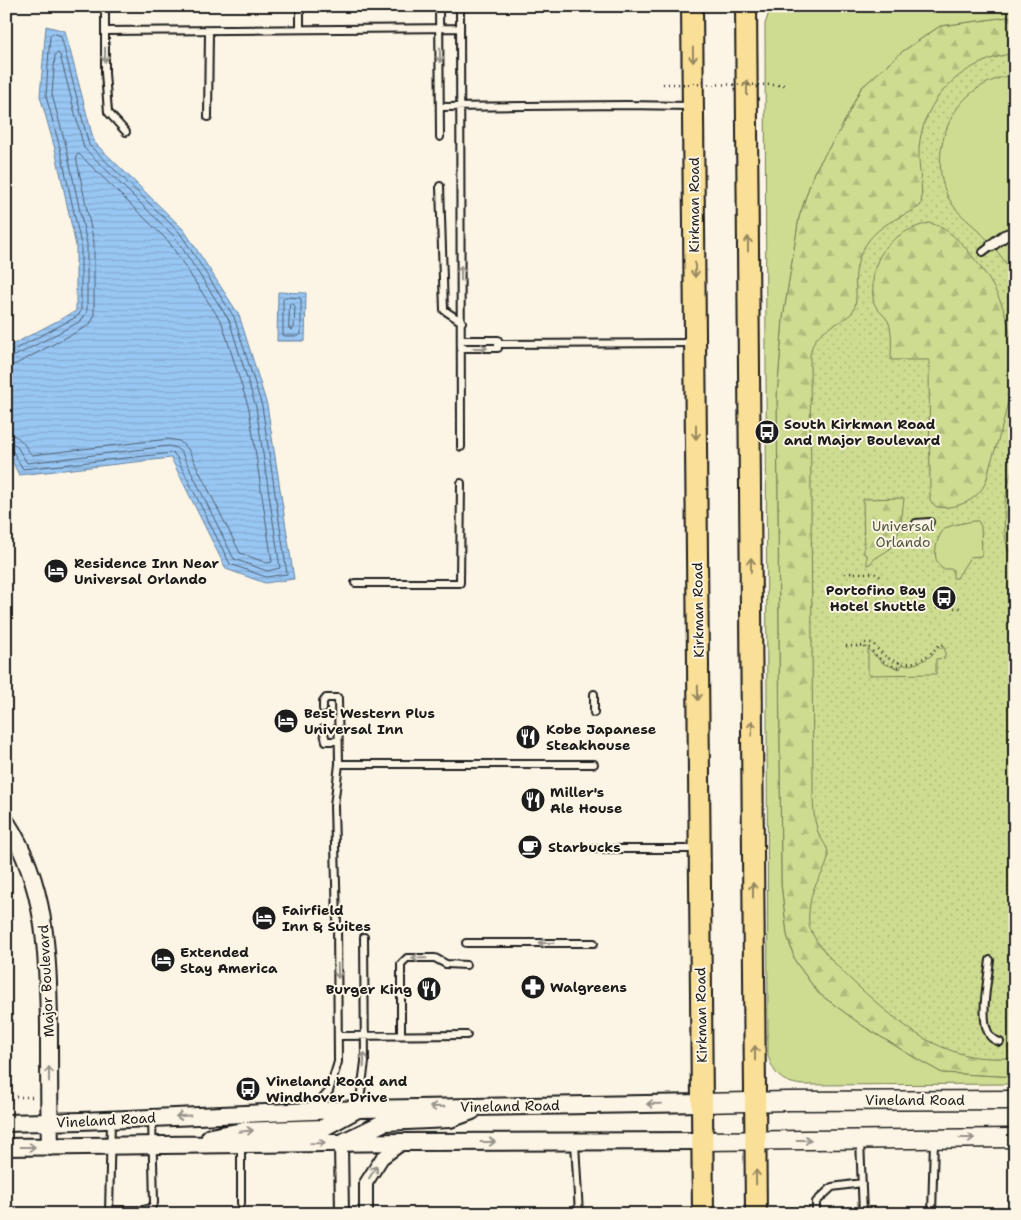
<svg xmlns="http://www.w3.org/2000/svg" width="1021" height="1220" viewBox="0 0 1021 1220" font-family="'Shantell Sans',sans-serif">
	<defs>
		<pattern id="grass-dots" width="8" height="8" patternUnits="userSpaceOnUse" patternTransform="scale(1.25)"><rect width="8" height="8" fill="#cddc90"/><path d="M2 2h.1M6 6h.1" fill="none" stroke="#afbc7c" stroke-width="1.8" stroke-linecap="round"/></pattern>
		<pattern id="forest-firs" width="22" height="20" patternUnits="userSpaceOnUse" patternTransform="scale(1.25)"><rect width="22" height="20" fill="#cddc90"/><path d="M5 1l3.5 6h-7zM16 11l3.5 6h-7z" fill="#afbc7c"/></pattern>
		<pattern id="water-rules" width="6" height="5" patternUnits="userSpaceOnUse" patternTransform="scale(1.25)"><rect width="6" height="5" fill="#99c7f4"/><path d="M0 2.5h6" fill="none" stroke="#83aad1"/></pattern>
	</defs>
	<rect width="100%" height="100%" fill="#fcf5e5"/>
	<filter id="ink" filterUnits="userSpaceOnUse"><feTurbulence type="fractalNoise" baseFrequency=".02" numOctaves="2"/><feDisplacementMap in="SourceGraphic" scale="10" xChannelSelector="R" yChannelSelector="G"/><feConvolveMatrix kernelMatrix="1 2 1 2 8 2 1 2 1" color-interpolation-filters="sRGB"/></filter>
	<g filter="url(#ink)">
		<path fill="url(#grass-dots)" stroke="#747c56" d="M792,6H1015V1077H797Z"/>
		<path fill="url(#forest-firs)" stroke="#747c56" d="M1015,16V53C968,60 928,91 920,140C916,162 924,184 921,205C914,211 906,213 898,218C874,229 859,247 856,273C854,285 859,300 853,311C850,316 846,318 841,321C823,331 813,335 810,356L813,787C813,802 813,817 818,832C820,838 827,846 828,852C830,865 817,879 813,891C810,898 807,921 810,928C819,957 891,1017 917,1034C931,1043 950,1051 966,1055C981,1059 999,1058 1015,1058V1077L942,1073L915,1058L863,1026L818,993L795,961L787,935L781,884L777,396L783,318L799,217L814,172L840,130L861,88L903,51L940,26Z
			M929,223C946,226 963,244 973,257C989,277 1000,296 1007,320C1020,368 1006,419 990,465C988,473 987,483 981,490C973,501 962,505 949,507C939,508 935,508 930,500L929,360H891C891,348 893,331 888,321C884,314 877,311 874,303C872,297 873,290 873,283C873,250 899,230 929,223Z
			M904,498C902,514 901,539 888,550C882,555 874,557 870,564L867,565V555L864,554L863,499Z"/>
		<path fill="#cddc90" stroke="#747c56" d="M771,6H1015V16L940,26L903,51L861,88L840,130L814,172L799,217L783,318L777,396L781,884L787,935L795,961L818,993L863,1026L915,1058L942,1073L1015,1077V1084L802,1085C781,1082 775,1076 768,1056L765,24Z
			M1015,75V279C1007,262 992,244 978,230C971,223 962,217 956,209C934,183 937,143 953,115C966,92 989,78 1015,75Z
			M1015,462V551H1008C1001,520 1004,492 1015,462Z
			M974,521H978L981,526L982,556L970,557L957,578H953V569H942C940,566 937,562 936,559C934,550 938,533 946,528C953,524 965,523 974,521Z
			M939,648H945V658L936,659V674L868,675V649L884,664L900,669L901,665C917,666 928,660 939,648Z"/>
		<path fill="url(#water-rules)" stroke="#67839e" d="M46,26L65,31L94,142L184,230L239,315L267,405L294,579L265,583L226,569L171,458L19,475L6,449V348L76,311V246L55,149L40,96Z
			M278,292L306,293L305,341H277Z"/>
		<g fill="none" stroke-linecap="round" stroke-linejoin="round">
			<path stroke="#4e6072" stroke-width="1" d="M285,297L299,298L301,299V334L299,336H285L283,335V300Z
				M290,304H293L295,306L294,328L292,330L289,328Z
				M6,352H10L78,316L81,311V245L60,148L46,96L50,35L53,33L61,36L89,145L180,233L234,317L262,406L287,574L266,577L230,564L176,456L173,453L23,469L12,450L6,448
				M6,359L13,357L81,321L87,312V244L66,146L52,95L55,55L58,53L60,55L84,148L175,237L229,320L256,407L280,568L267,571L234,559L182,453L176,448L169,446L27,463L16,445L6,441
				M6,366L16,364L84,328L90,324L94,317V243L76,157L77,155L79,154L169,242L222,323L249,409L272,562L267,563L240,553L188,449L179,441L168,439L32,455C23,445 22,435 6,434"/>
			<defs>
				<path id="service" d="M105,6V73L108,112L126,132
					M439,6L440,137
					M460,6L461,447
					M300,29V6
					M105,31L460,28
					M440,107L625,105L690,106
					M208,117L209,31
					M440,186L444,310L462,322
					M983,252L992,245
					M462,340H498
					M498,344L692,343
					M462,348H498
					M916,523L930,522
					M355,583H460L461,483
					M594,694V713
					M323,729L326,741H338
					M339,764H594
					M594,849H696
					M466,943H594
					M990,960C988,977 980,1017 988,1032C990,1038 994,1040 1000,1042
					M401,1035V964L407,958H435L446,964L466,965
					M338,1036L467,1035
					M359,1107L365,1062L364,937
					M314,1108L329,1091L338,1062L337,922L334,806L339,764L338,698H326L323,702V709
					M860,1140L863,1214
					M575,1143L579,1214
					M241,1144V1203
					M109,1210H143L151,1208L154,1203L152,1119
					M109,1213L111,1120
					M816,1214V1202L832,1187L862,1183
					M932,1214L934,1140"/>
				<path id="pedestrian" d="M992,245L1004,236L1015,232"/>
				<path id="minor" d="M341,1143L342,1214
					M366,1214V1183L382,1158L404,1142"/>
				<path id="tertiary" d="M6,822C46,883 48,954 49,1025C49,1065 49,1106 50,1147
					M6,1123L81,1121L359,1109L702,1103
					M210,1137L243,1131L323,1128L356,1110
					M345,1141L385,1122L450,1119L472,1111
					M6,1147L404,1142L703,1141"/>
				<path id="secondary" d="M702,1103L787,1101L1015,1100
					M703,1141L1015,1138"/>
				<path id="primary" d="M692,6L703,1214
					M746,6L756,1214"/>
			</defs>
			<use href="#service" stroke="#1c1c1c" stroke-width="10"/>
			<use href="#pedestrian" stroke="#1c1c1c" stroke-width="14"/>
			<use href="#minor" stroke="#1c1c1c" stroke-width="16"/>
			<use href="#tertiary" stroke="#1c1c1c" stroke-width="20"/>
			<use href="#secondary" stroke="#1c1c1c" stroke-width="21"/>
			<use href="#primary" stroke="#1c1c1c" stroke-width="24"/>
			<path stroke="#1c1c1c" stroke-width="2.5" stroke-dasharray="1 4" stroke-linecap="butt" d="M845,573H874L883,578
				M931,608H944
				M954,608H964
				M846,646H865
				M899,662L898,667C886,665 877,658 870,648H865V643H873C891,670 919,669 939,645H945
				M6,1097H36"/>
			<use href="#service" stroke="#fcf5e5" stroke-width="6"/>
			<use href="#pedestrian" stroke="#fcf5e5" stroke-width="10"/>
			<use href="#minor" stroke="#fcf5e5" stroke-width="12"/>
			<use href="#tertiary" stroke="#fcf5e5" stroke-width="16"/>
			<use href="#secondary" stroke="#fcf5e5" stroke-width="18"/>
			<use href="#primary" stroke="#fadf96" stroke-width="20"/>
			<path stroke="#1c1c1c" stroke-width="2.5" stroke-dasharray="1 4" stroke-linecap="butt" d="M663,84L784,85"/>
		</g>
		<defs><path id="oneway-shaft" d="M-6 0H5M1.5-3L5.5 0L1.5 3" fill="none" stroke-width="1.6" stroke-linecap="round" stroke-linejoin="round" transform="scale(1.25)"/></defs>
		<g stroke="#97938b">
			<use href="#oneway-shaft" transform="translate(105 55) rotate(90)"/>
			<use href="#oneway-shaft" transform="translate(440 55) rotate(89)"/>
			<use href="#oneway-shaft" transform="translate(461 273) rotate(-91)"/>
			<use href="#oneway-shaft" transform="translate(480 348)"/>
			<use href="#oneway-shaft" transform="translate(546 943) rotate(180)"/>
			<use href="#oneway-shaft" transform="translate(419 958) rotate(-179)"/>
			<use href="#oneway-shaft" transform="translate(338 971) rotate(89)"/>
			<use href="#oneway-shaft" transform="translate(364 1060) rotate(-88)"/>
			<use href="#oneway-shaft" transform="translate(49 1074) rotate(-90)"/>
			<use href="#oneway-shaft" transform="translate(654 1104) rotate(179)"/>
			<use href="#oneway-shaft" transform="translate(437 1107) rotate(179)"/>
			<use href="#oneway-shaft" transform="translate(183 1116) rotate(177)"/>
			<use href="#oneway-shaft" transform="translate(246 1131) rotate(-5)"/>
			<use href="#oneway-shaft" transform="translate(967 1138)"/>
			<use href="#oneway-shaft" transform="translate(804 1140)"/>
			<use href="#oneway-shaft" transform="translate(488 1142)"/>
			<use href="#oneway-shaft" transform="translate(318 1143) rotate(-1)"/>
			<use href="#oneway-shaft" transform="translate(28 1147)"/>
			<use href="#oneway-shaft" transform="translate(373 1172) rotate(-58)"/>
		</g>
		<g stroke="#96875f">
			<use href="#oneway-shaft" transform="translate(693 55) rotate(89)"/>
			<use href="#oneway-shaft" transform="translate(747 88) rotate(-90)"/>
			<use href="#oneway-shaft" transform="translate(748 244) rotate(-90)"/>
			<use href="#oneway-shaft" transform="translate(695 270) rotate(90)"/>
			<use href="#oneway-shaft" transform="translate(696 432) rotate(90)"/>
			<use href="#oneway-shaft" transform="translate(751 565) rotate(-90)"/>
			<use href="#oneway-shaft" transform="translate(698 693) rotate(89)"/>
			<use href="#oneway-shaft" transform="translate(752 728) rotate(-90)"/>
			<use href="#oneway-shaft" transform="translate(753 890) rotate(-90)"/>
			<use href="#oneway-shaft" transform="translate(755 1053) rotate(-90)"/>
			<use href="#oneway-shaft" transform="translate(756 1177) rotate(-91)"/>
		</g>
	</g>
	<defs>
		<symbol id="bus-disc" viewBox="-11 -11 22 22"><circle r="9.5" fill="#1c1c1c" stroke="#fcf5e5"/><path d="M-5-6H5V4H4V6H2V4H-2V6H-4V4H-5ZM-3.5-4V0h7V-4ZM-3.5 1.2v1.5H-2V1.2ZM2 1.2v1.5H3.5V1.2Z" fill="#fff"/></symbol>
		<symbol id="hotel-disc" viewBox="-11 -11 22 22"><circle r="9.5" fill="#1c1c1c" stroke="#fcf5e5"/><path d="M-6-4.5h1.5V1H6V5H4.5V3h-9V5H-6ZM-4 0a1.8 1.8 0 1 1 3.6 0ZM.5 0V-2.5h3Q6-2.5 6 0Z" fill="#fff"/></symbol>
		<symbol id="restaurant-disc" viewBox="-11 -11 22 22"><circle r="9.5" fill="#1c1c1c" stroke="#fcf5e5"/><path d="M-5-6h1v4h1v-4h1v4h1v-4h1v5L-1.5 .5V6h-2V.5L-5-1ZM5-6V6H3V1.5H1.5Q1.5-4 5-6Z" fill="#fff"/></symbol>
		<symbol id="cafe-disc" viewBox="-11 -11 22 22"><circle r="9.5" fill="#1c1c1c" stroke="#fcf5e5"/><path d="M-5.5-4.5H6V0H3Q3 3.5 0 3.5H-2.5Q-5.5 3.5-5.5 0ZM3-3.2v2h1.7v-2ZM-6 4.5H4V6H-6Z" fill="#fff"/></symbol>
		<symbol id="pharmacy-disc" viewBox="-11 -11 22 22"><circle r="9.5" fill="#1c1c1c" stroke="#fcf5e5"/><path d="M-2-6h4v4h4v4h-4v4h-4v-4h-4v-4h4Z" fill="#fff"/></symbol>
	</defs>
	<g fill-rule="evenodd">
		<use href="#bus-disc" x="753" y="418" width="28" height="28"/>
		<use href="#hotel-disc" x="42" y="557" width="28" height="28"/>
		<use href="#bus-disc" x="930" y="584" width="28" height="28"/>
		<use href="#hotel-disc" x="272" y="707" width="28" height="28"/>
		<use href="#restaurant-disc" x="514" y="723" width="28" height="28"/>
		<use href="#restaurant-disc" x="519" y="786" width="28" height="28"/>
		<use href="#cafe-disc" x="516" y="833" width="28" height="28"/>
		<use href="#hotel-disc" x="250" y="904" width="28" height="28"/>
		<use href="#hotel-disc" x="149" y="946" width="28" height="28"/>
		<use href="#pharmacy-disc" x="519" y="973" width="28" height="28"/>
		<use href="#restaurant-disc" x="415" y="975" width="28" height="28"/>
		<use href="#bus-disc" x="234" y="1075" width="28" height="28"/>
	</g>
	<g text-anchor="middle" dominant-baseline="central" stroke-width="4" stroke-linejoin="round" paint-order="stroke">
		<g font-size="14" fill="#1c1c1c" stroke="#fcf5e5">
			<text transform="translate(694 205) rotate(-90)">Kirkman Road</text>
			<text transform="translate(698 610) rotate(-91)">Kirkman Road</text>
			<text transform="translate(46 981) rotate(-93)">Major Boulevard</text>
			<text transform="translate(701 1015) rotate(-91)">Kirkman Road</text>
			<text x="915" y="1100">Vineland Road</text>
			<text transform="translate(510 1106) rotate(-1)">Vineland Road</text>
			<text transform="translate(106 1120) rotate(-3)">Vineland Road</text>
		</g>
		<g font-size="14" font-weight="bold" fill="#1c1c1c" stroke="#fcf5e5" text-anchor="start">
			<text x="784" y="424">South Kirkman Road<tspan x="784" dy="16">and Major Boulevard</tspan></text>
			<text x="74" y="563">Residence Inn Near<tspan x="74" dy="16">Universal Orlando</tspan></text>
			<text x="926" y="590" text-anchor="end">Portofino Bay<tspan x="926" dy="16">Hotel Shuttle</tspan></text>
			<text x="304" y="713">Best Western Plus<tspan x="304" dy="16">Universal Inn</tspan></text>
			<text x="546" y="729">Kobe Japanese<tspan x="546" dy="16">Steakhouse</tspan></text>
			<text x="550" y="792">Miller's<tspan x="550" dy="16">Ale House</tspan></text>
			<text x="548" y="847">Starbucks</text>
			<text x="282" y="910">Fairfield<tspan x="282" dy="16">Inn &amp; Suites</tspan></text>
			<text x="180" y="952">Extended<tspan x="180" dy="16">Stay America</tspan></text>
			<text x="550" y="987">Walgreens</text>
			<text x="412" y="989" text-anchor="end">Burger King</text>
			<text x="266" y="1081">Vineland Road and<tspan x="266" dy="16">Windhover Drive</tspan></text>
		</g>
		<g font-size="14" fill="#51563f" stroke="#fcf5e5">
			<text x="903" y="526">Universal<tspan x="903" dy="16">Orlando</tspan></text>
		</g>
	</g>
	<rect width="1021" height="1220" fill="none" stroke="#fcf5e5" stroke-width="25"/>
	<rect x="12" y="12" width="996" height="1195" fill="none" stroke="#1c1c1c" stroke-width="2" filter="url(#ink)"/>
</svg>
